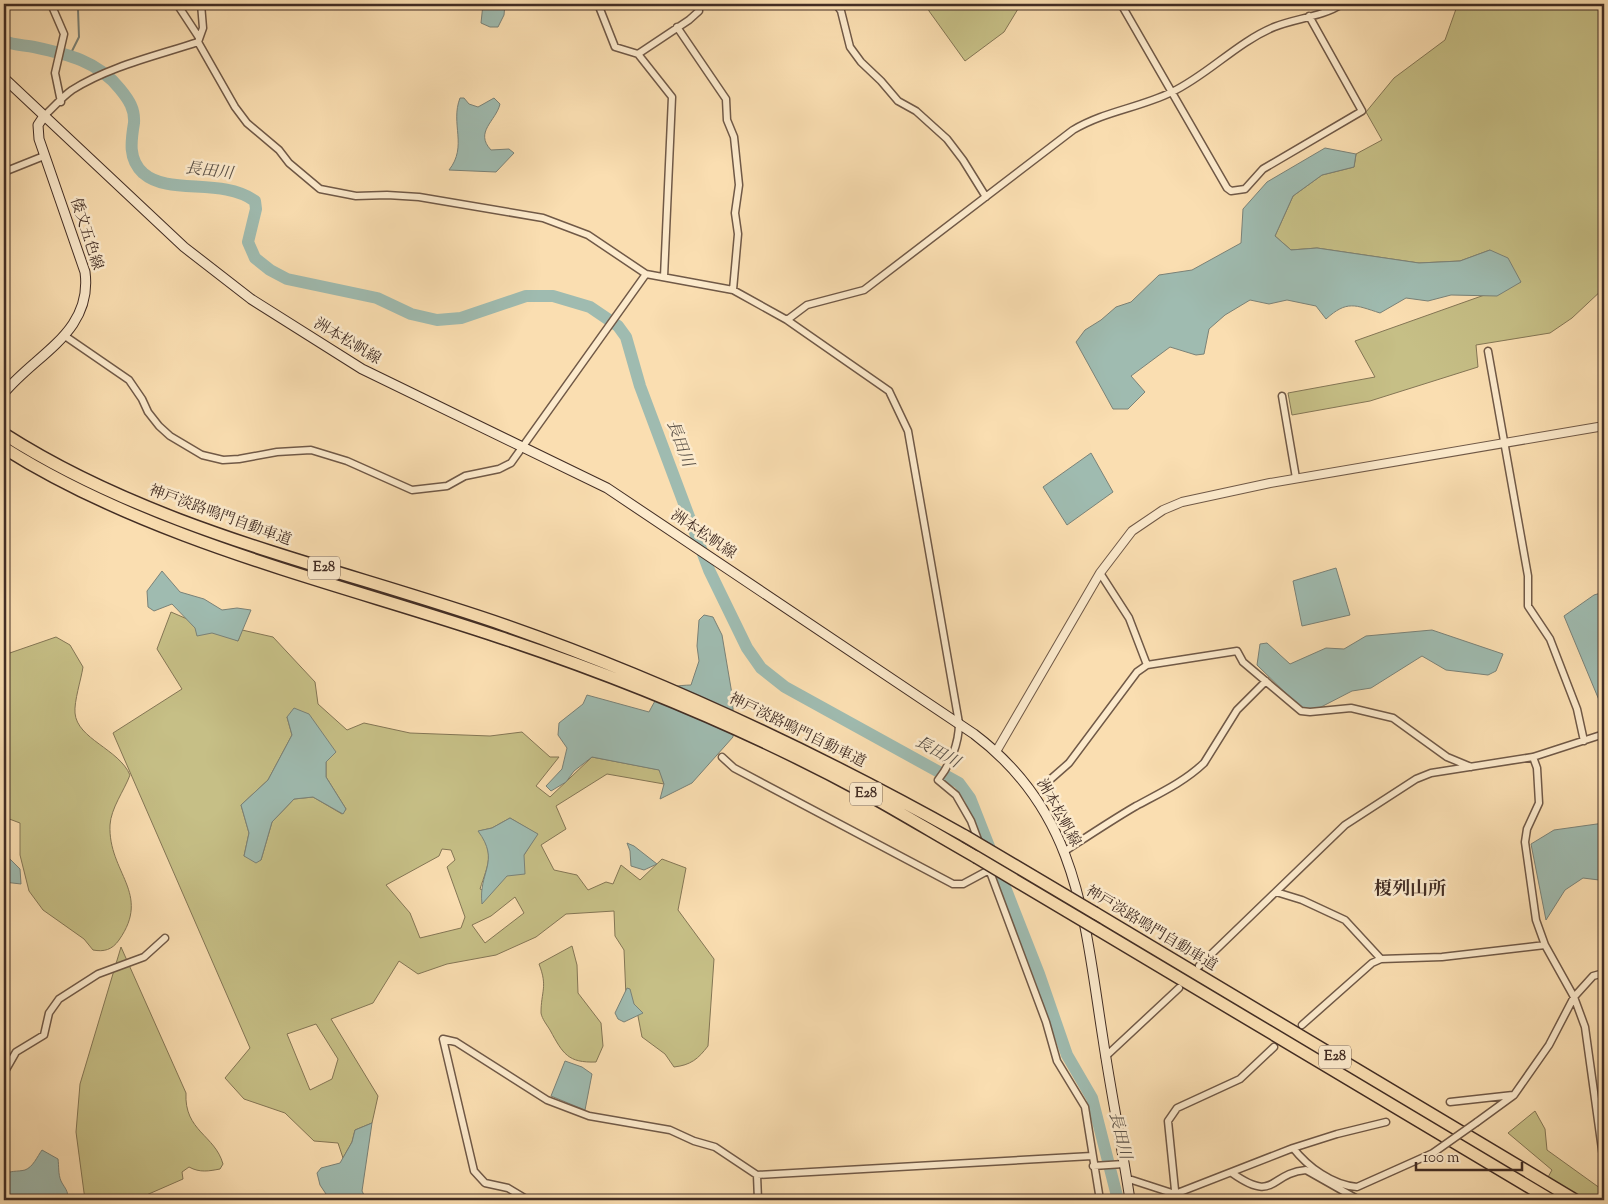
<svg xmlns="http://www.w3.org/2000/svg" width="1608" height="1204" viewBox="0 0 1608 1204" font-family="'Sorts Mill Goudy','Noto Serif JP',serif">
	<rect width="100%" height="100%" fill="#fadeb1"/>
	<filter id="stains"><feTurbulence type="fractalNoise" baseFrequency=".004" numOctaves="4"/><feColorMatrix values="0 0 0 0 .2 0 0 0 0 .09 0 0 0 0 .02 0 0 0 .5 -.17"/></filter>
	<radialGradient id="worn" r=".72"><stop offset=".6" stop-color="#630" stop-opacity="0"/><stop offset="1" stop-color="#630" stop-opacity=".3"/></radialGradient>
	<path fill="#c6bf86" stroke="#847655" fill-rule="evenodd" d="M927,4H1021L1004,32L965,61L929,11Z
		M1416,4H1604V288L1572,318L1550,333L1476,345L1478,367L1370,401L1292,415L1288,393L1375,377L1355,341L1521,282L1490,250L1460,261L1419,263L1317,248L1291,250L1275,236L1293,196L1322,175L1354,167L1356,154L1382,140L1366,112L1394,78L1445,40L1456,9L1420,7Z
		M171,612L238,641L242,630L273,637L315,682L318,704L347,730L364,723L410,733L490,736L522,732L550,757H559L536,786L550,797L592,757L660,770L664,784L607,774L556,806L566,829L541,845L554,870L577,875L588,890L606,882L613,884L621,865L640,880L662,859L686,868L678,910L714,959L708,1046C698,1059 691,1065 674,1067L665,1054L642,1037L637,1011L626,997L624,950L615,936L614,911L566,914L536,937L496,955L447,964L418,974L399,961L373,1003L331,1019L378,1096L372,1123L355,1130L352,1142L343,1158L338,1143L314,1141L285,1113L244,1099L225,1078L250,1048L113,733L182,689L157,649ZM287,717L326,762V777L346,809L342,814L313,797L294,799L272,822L261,860L244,856L249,833L241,805L268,780L292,735ZM510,818L537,834L524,855L490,893L480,889C488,864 495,854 479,831L492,828ZM442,849L451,850L455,860L447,867L465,917L461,928L420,938L410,913L386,885L439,856ZM515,897L524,913L485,943L472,925L491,916ZM316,1024L338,1059L332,1079L310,1090L287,1034Z
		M56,637L70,645L83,667C81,680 74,701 75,713C77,739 119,749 130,775C124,791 111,808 110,825C108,873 152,893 119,940C112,950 104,952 93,950L84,939L43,910L29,891L20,855V823L4,817V655Z
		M572,946L577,965L578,993L601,1023L603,1046L596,1062C568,1063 563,1054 550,1030C547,1025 542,1019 541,1013C541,991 548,987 539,964Z
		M121,947L186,1093C184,1131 215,1135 223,1164L220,1169C209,1171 200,1173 189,1167L182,1172L183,1179L135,1200H85L76,1132L80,1084Z
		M1535,1111L1545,1129L1547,1150L1604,1191V1200H1535L1552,1170L1508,1133Z"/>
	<path fill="#9fbbb0" stroke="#7a8278" d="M483,4H505L504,15L498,27H490L481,23Z
		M460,98H464L469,104L478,107L494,98L500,104C496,121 474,132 491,150L509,149L514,153L496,172L449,170C468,146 450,124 460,98Z
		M1325,148L1356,154L1354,167L1322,175L1293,196L1275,236L1291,250L1317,248L1419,263L1460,261L1490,250L1508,258L1521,282L1497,296L1451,295L1428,301L1406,298L1380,313C1355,305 1347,300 1326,319L1316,306L1287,300L1269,304L1250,300L1225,315L1209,329L1204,354L1196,355L1170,347L1131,376L1145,392L1128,409H1113L1076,342L1085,330L1101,320L1116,307L1131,302L1159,275L1192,270L1241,243L1243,209L1267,182Z
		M1091,453L1113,492L1067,525L1043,487Z
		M1336,568L1350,615L1302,626L1293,581Z
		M162,571L180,592L204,599L222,610L237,608L251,610L238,641L212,633L197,636L195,628L172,604L154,611L148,607L147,591Z
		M1604,592V700H1599L1564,616L1594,595Z
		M704,615L713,617L722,635L733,700V737L692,783L660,799L664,784L659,770L592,757L574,771L566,782L551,791L546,786L562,769L567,748L558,735L559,723L583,704L587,695L649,712C661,689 664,686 691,685L699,661L697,646L699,620Z
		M1432,630L1503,654L1496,671L1488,675L1446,670L1422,656L1371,688L1352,691L1321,707L1305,712L1257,665L1260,644L1267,643L1290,664L1326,648L1344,649L1366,636Z
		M294,708L309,714L336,752L326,762V777L346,809L343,814L313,797L294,799L272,822L261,860L256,863L244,856L249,833L241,805L268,780L292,735L287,717Z
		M510,818L538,834L524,855L525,874L507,876L482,904C478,872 501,862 478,831L492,828Z
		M1604,823V888L1599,880L1583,878L1565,890L1546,920L1531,844L1554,830Z
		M9,840V858L20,869L21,884L4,882V841Z
		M627,843L634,846L657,864L644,870L631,866L630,851Z
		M627,988L630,989L634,1004L643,1013L624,1022L618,1019L615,1013Z
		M565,1061L582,1067L592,1074L585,1110L551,1096Z
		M372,1123L362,1191L365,1197L373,1200H330L320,1185L317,1173L321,1168L340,1163L352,1142L355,1130Z
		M42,1150L58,1159C59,1166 58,1174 61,1181C64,1187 67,1189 68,1196L63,1200L52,1198L4,1200V1175C10,1170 17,1172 25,1170C33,1167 37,1157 42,1150Z"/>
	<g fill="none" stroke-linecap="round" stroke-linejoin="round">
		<path stroke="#7a8278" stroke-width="2" d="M70,55L79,37L78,9L75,4"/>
		<path stroke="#9fbbb0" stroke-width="12" d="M4,41C13,45 24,45 34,47C67,54 98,61 120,89C129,100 135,109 134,123C131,141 128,159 143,173C169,196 221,177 255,201L256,209L248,242L255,258L270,270L287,279L377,298L411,314L437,320L461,318L526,296H553L590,307L618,326L626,337L640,386L709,570L747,648L761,668L785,687L959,783L970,798L1039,974L1067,1055L1092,1098L1118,1200"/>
		<defs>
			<path id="minor" d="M51,4L64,34L55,73L61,102
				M177,4L198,36
				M201,4L203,28L198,42L235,107L247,123L279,150L289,163L320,189L356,196L387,195L419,197L543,218L588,235L646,274L733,290L787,320L889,391L908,431L959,723C959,744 950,765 938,780L956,795L971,821L1046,1022L1057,1061L1085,1107L1100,1200
				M598,4L615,47L638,54L672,97L664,277
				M836,4L841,11L850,47L861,62L881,81L898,101L916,111L947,139L963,160L986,197
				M1121,4L1227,188L1231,191L1245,189L1263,169L1362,111L1309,16
				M677,27L726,99L727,120L734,137L739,185L735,213L738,234L733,290
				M638,54L689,20L699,11L698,4
				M44,116C53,108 62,97 72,90C110,66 156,56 198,42
				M4,172L44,156
				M787,320L807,305L864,290L1073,130C1105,111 1139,108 1172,92C1209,74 1236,43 1274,27C1296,18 1322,17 1342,4
				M65,336L129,380L142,399L148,412L159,426L170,436L202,455L223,460L239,459L277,452L311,450L347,461L412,490L447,486L465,476L499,469L511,463L646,274
				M1488,351L1528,576V606L1550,639L1577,709L1584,741
				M1282,396L1296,478
				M1100,573L1129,618L1147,665
				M722,757L734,768L953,884H963L989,870
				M1533,757L1537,768L1539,803L1527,829L1525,842L1536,920L1545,945L1574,997L1585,1027L1604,1164
				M1044,785L1069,763L1137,672L1147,665L1237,651L1243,662L1301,711L1310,712L1351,708L1393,718L1447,757L1471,767
				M1065,851C1088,836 1112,820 1136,806C1160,793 1184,782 1204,763L1237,710L1266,681
				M1276,892L1302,900L1345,920L1381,959
				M1199,966L1345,825L1416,779L1431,773L1533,757L1604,734
				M1302,1025L1372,963L1381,959L1442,957L1545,945
				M1105,1057L1179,988
				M4,1073L16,1052L44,1035L49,1013L59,999L98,974L144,957L165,938
				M1450,1102L1513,1095
				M1477,1122L1514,1095L1549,1045L1574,997L1593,976L1604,973
				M1293,1148L1337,1134L1386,1122
				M1093,1166L1124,1164
				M1232,1173C1276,1204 1269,1173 1306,1170L1359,1200
				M757,1175L758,1200
				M1127,1181L1132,1180L1175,1194L1293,1148C1308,1167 1332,1185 1357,1187L1433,1153
				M528,1200L508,1188L485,1183L474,1171L443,1039L456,1042L547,1100L589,1116L670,1130L694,1141L715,1147L757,1175L1092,1156
				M1176,1200L1168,1121L1177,1108L1240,1079L1274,1047"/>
			<path id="tertiary" d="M997,750L1100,573L1132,531L1163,510L1182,502L1270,483L1604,426"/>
			<path id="secondary" d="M4,78L184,247L251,299L362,369L607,488L974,734C1079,813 1084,919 1103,1039C1111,1093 1122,1146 1130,1200
				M4,393C36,354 93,332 85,272L39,139L38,125L44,116"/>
			<path id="motorway" d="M4,434C157,532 338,567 507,626C667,682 817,753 965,836
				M4,448C151,541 335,582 499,637C625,679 749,730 865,793C903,814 939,836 976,857
				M1095,913L1575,1200
				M1097,929L1551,1200"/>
		</defs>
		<use href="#minor" stroke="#705947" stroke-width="9"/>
		<use href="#tertiary" stroke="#705947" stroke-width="10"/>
		<use href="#secondary" stroke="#422d24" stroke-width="11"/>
		<use href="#motorway" stroke="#422d24" stroke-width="14"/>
		<use href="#minor" stroke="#fceacc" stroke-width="6"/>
		<use href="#tertiary" stroke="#fceacc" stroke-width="8"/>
		<use href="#secondary" stroke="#fceacc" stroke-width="9"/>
		<use href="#motorway" stroke="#fadeb1" stroke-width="11"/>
		<defs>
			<path id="minor-bridge" d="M1433,1153L1477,1122"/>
			<path id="motorway-bridge" d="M965,836L1095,913
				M976,857L1097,929"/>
		</defs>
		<use href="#minor-bridge" stroke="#705947" stroke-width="9" stroke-linecap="butt"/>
		<use href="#motorway-bridge" stroke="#422d24" stroke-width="14" stroke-linecap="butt"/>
		<use href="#minor-bridge" stroke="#fceacc" stroke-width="6"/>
		<use href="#motorway-bridge" stroke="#fadeb1" stroke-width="11"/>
	</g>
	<g text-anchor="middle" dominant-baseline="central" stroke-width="5" stroke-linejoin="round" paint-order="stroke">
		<g fill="#fceacc" stroke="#7a6656" stroke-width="1">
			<rect x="308" y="556.5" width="32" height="23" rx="4"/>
			<rect x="850" y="782.5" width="32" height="23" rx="4"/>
			<rect x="1319" y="1045.5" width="32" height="23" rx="4"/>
		</g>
		<g font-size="14" font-weight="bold" fill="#422d24">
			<text x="324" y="568">E28</text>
			<text x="866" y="794">E28</text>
			<text x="1335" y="1057">E28</text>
		</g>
		<g font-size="15" fill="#422d24" stroke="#fceacc">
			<text transform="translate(86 234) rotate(72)">倭文五色線</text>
			<text transform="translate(347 342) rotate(31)">洲本松帆線</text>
			<text transform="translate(220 516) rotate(20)">神戸淡路鳴門自動車道</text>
			<text transform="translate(703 535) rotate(34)">洲本松帆線</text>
			<text transform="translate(797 731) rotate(26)">神戸淡路鳴門自動車道</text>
			<text transform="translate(1058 813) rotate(61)">洲本松帆線</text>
			<text transform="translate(1151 929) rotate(31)">神戸淡路鳴門自動車道</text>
		</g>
		<g font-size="16" font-style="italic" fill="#595047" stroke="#fceacc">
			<text transform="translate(209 172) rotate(7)">長田川</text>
			<text transform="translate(679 444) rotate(69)">長田川</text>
			<text transform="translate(937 753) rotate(29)">長田川</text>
			<text transform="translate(1119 1136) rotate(76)">長田川</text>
		</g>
		<g font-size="18" font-weight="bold" fill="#422d24" stroke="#fceacc">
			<text x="1410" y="890">榎列山所</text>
		</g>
	</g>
	<rect width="1608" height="1204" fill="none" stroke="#fadeb1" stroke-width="20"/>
	<rect x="5" y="5" width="1598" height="1194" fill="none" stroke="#422d24" stroke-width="2.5"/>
	<rect x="10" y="10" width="1588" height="1184" fill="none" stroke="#422d24"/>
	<path d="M1416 1162v8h106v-8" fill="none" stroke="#422d24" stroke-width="2.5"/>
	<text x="1423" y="1162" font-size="15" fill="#422d24" stroke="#fceacc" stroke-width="4" paint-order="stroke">100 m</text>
	<rect width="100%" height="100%" filter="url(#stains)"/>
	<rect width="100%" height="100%" fill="url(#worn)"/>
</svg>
